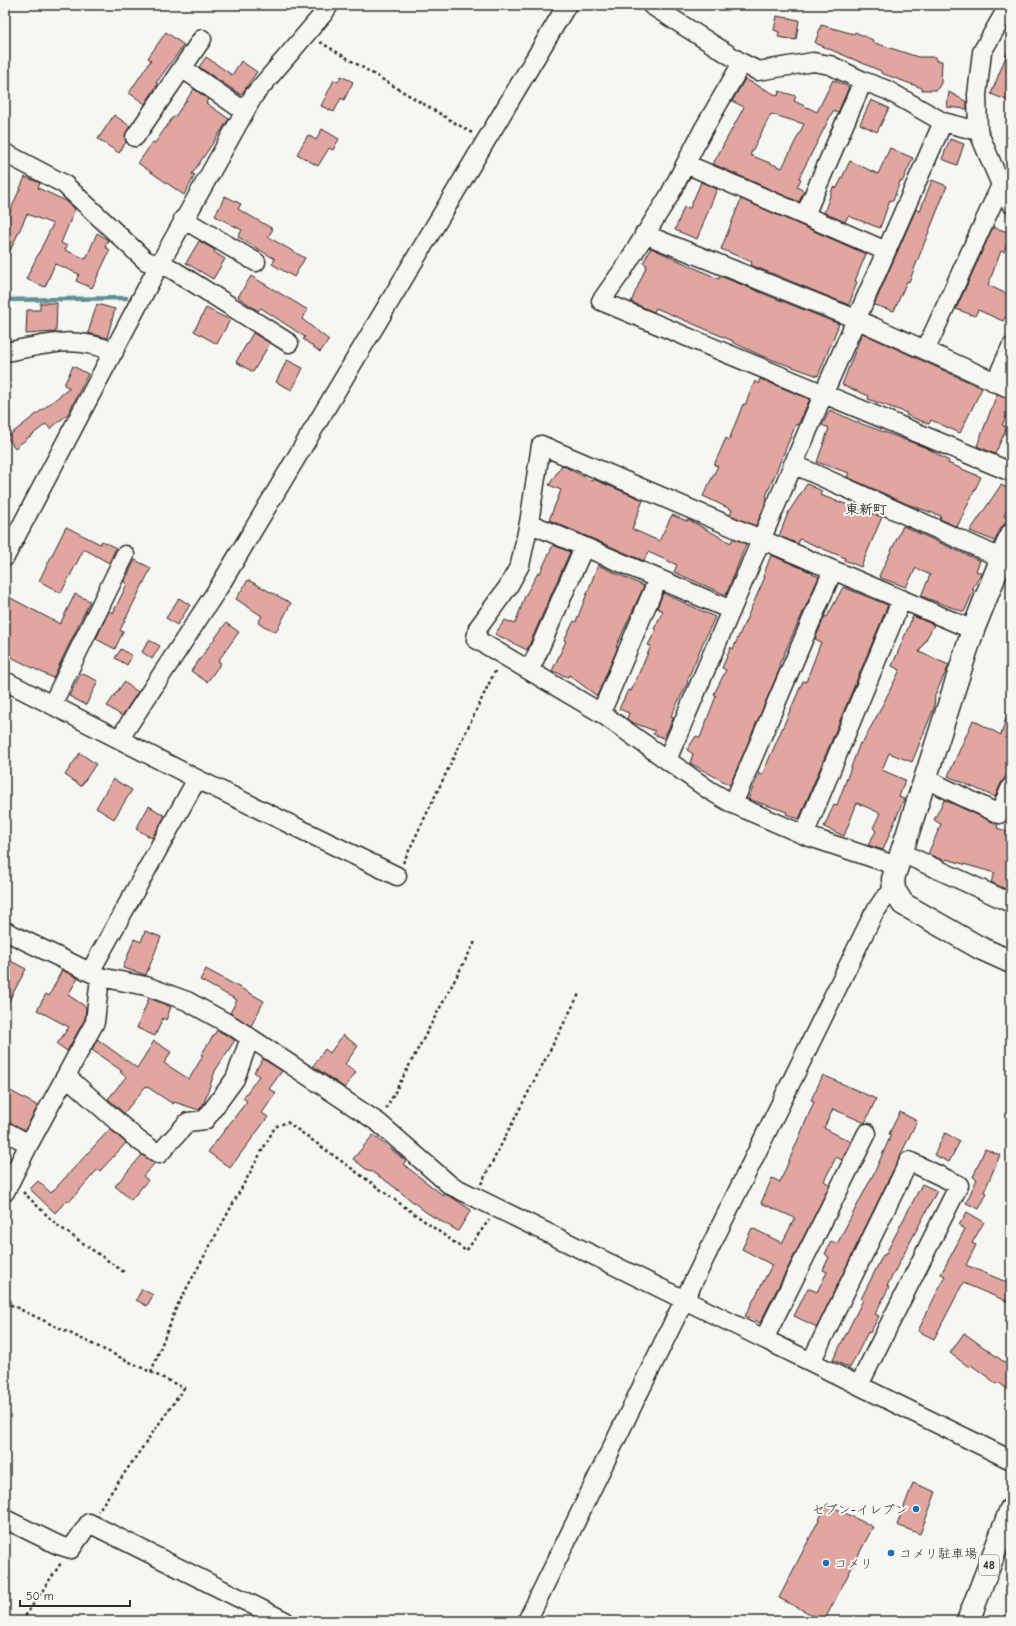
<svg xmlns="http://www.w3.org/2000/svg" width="1016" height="1626" viewBox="0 0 1016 1626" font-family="'Comic Neue','Klee One',sans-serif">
	<rect width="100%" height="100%" fill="#f6f6f2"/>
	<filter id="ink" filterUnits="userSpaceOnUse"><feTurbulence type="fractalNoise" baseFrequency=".025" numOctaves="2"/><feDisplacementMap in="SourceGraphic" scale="8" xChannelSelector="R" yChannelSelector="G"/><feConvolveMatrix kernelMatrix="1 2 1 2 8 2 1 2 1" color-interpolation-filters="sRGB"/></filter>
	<g filter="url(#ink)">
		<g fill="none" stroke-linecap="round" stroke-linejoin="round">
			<path stroke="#609196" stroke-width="4.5" d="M5,300L126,298"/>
		</g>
		<path fill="#e0a69f" stroke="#2b2b2b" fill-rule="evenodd" d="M777,16L799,20L796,40L778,37L779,32L774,30Z
			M821,25L854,34L855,32L873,40L872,42L918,57H936V61H942L941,83L937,90H922V88L881,73V71L815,43Z
			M166,32L184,45L156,83L158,84L145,104L129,93L151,60L148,58Z
			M1010,46H1011V102L991,94Z
			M206,57L232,75L241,61L257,72L241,95L199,67Z
			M341,76L353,82L344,100L341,98L334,112L321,106L334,80L338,82Z
			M745,79L778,96L779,91L796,96L794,101L817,112L833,80L849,87L838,113L833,111L799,178L801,179L797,187L804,191L799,202L713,164L744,107L732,101ZM771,114L804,124L782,168L750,155Z
			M194,89L208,99L206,103L229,119L192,174L195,175L184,195L138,163L153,142L155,143L173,117L174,118Z
			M949,92L967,102V109L947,107Z
			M871,100L889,108L877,132L860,124Z
			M114,115L130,126L125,136L126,142L119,153L98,139Z
			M322,129L339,139L333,150L329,148L318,166L297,154L308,135L316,140Z
			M950,139L964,144L957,165L942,159Z
			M890,148L913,158L902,182L900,181L893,201L890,200L880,228L848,216L845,222L824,213L833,187L837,188L850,161L878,174Z
			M25,177L40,183L38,188L66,201L75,209L61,243L67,246L65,250L86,259L97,233L108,240L105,247L110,250L92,288L76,281L79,274L55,264L45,287L26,279L53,224L27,214L5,262V223Z
			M932,180L947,186L909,282L907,281L894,311L874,305L916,209L920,211Z
			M701,182L717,189L697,239L675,230L684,207L690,208Z
			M225,196L241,204L238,209L273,229L268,237L305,258L294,277L272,264L275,259L238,237L242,230L215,216Z
			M741,199L866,254L855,281L857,282L849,305L751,265L752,262L721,249Z
			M993,227L1011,233L1004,252L1001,251L988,285L1011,296V318L1006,316L1003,321L978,310L975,316L956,309Z
			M199,241L215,250L214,252L225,259L213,279L186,263Z
			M651,248L719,279L720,276L839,324L818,376L762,356L732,342L733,341L656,308L654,312L631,302L647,265L643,263Z
			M251,276L308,310L302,319L329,340L320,352L303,339L305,337L261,308L258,311L238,297Z
			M40,303H57L56,332L26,334L27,310H40Z
			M97,304L115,309L107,338L88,333Z
			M206,308L230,320L217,344L194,331Z
			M253,333L270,343L253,372L236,362Z
			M862,333L982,388L960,433L931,420L929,424L906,415L907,413L868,399L869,396L842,385Z
			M287,360L303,368L292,390L276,382Z
			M73,366L88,374L68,414L50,429L46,424L15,448L7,437L70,388L64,385Z
			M760,379L810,399L798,425L796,424L766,496L767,497L765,505L756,526L730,515L732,510L703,496L718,466L714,465L726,438L729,440L743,404L745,405L755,381L758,384Z
			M997,394L1011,399V407L1002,425L1007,427L995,454L977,446Z
			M830,410L854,421L927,448L949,461L948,463L981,477L957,527L940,519L941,516L907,504L847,477L849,473L817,462L829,428L822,425Z
			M562,465L592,481L593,479L643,500L632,529L659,541L672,515L687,521L689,520L731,543L733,538L746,544L726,595L674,572L677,565L648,552L644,561L549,520L561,490L549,485Z
			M807,484L822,491L820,495L882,517L861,567L844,560L845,558L800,539L798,544L779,536L788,513Z
			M1001,485L1011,490V502L1004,516L1009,518L1000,530L995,541L970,531Z
			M903,526L980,561L976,571L982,573L972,589L974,590L964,612L921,596L930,575L916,568L906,587L881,578L879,576Z
			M66,527L100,544L102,541L116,548L109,563L84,549L61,593L39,581Z
			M553,545L570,552L527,650L495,634L505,620L515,624L525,596L538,573H540Z
			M771,555L813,573L812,574L819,577L779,665L781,666L730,785L690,763L693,754L687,750L696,736L700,738L716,696L714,694L726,670L722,668L731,647L733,649L765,577H763Z
			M135,560L151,568L120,630L123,632L115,649L96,639L109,611L113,613L127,584L124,582Z
			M598,565L644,586L616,647H618L597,696L569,675L568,677L552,671L566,641L564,640L574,621L576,622Z
			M248,580L291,603L276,632L258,623L262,616L236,599Z
			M843,587L888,605L799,819L786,814L787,812L748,799L759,773L762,775L803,681L806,682L821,642L815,639L825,616L827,617Z
			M663,593L715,617L702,645L687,681L688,682L671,716L674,717L664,738L653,734L655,731L631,722L627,719L629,713L619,709L628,690L631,691L651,646L648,645L656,630L654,629L663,611L657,608Z
			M75,594L90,601L53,678L5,654V595L60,624Z
			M179,598L190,605L177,625L166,618Z
			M913,616L934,625L919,652L949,665L935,695L934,708L912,762L889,753L882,770L905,780L899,797L904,799L883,850L868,845L876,831L873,828L880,813L857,803L844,836L824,827L834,804L837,805L860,743H862L878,714L900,670L892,666Z
			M226,623L239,632L218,661L221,663L207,682L191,671Z
			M149,640L160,646L152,659L142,652Z
			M121,649L132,656L127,665L115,658Z
			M81,673L98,681L86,705L69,696Z
			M124,682L138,692L122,716L107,706Z
			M1008,711H1011V769L1001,783L995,797L948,776L973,720L1001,735Z
			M80,753L96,764L81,786L65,775Z
			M113,779L132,790L114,819L96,808Z
			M944,800L998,824L997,828L1011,833V881L1007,890L991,882L995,873L946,859L945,861L928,854L941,824L934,820Z
			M149,806L165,816L152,838L136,829Z
			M145,931L161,937L146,975L123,968L134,939L141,942Z
			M5,958L26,969L5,1008Z
			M206,969L264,1001L251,1026L230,1013L237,1000L200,980Z
			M62,970L78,978L68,995L86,1007L85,1019L67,1051L57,1044L69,1027L37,1010L46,994L49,996Z
			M149,998L171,1007L166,1020L163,1018L155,1036L137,1028Z
			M217,1030L235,1040L215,1071L204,1103L199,1110L174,1102L173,1104L146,1086L124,1113L108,1099L126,1077L120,1072L122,1071L92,1050L97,1039L137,1068L154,1041L171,1052L164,1063L189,1079L203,1056L201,1055Z
			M343,1035L358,1046L345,1064L356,1072L345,1088L313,1066L325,1049L330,1053Z
			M263,1059L282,1071L269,1089L276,1093L262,1113L268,1117L230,1168L208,1152L247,1101L243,1098L259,1076L254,1072Z
			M823,1075L876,1099L865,1123L833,1109L824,1128L851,1142L842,1160L836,1157L824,1181L830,1185L760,1323L745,1316L772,1265L742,1249L752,1228L782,1243L795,1218L761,1203L772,1178L780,1182L814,1102L811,1100Z
			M5,1088L38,1106L25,1130L5,1121Z
			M900,1112L917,1121L817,1327L794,1316L808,1288L817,1292L827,1272L823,1270L829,1257L825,1254L831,1241L837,1244L875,1171L891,1135L889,1134Z
			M110,1129L126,1143L100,1171L98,1169L69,1202L67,1200L55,1213L30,1189L38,1181L51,1193Z
			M945,1133L960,1141L949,1162L934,1155Z
			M373,1135L406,1161L403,1164L444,1196L445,1194L453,1198L471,1210L458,1231L427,1213L389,1183L371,1171L370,1172L353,1159Z
			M985,1149L1000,1155L984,1192L987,1193L979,1209L966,1203L977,1179L973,1177Z
			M142,1155L155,1163L143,1176L148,1180L131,1200L115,1186Z
			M922,1184L937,1191L887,1286L889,1287L875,1314L879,1316L870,1333L868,1332L850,1368L833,1360L863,1300L861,1299L883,1255H885Z
			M967,1212L984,1222L972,1243L976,1245L966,1265L1011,1284V1303L963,1283L934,1339L918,1331L945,1276L941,1274L965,1229L959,1225Z
			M142,1289L153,1295L147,1306L136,1300Z
			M964,1333L1011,1367V1392L998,1382L997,1384L971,1365L969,1367L950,1353Z
			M913,1483L936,1492L920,1534L897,1525Z
			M827,1504L873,1527L824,1621L779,1598Z"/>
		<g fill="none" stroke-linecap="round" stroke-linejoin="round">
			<defs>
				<path id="minor" d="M651,5L742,63L758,71L813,62L830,65L863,81L887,90L943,122L978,131L1001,185L1011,204
					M742,63L703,130L669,196L623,270L601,301L1011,472
					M182,68L244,111
					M978,131L977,95L982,52L1009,5
					M135,137L202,39
					M5,153L64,184L146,261L170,268L289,343
					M686,164L886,251
					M805,215L863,81
					M183,219L256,262
					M644,234L856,319L1011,389
					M926,349L1001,185
					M5,352C47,345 72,334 114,352
					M995,383L1011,347
					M793,464L1001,558
					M529,523L731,610
					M5,557L159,265L254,95L324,13L329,5
					M530,670L584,547
					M5,681L197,779L397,876
					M52,705L125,555
					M601,713L658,579
					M120,738L219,587L567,5
					M667,760L823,395L943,122
					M926,779L999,814L1011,787
					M733,804L833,570
					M804,835L902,599
					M902,853L1011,903
					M897,866L804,835L733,804L709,790L601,713L476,639L478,628L508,587L520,565L529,523L541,445L973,630
					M5,931L100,977L146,986L187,1001L234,1027L379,1123L450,1185L1011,1460
					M90,972L197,779
					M66,1076L138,1140L159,1154L188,1122L205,1120L235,1079L250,1038
					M5,1131L29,1144
					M5,1192L29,1144L95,1022L100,977
					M764,1339L867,1133
					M811,1362L909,1161L959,1185L859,1385
					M5,1519L58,1545L71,1549L89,1523L285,1621
					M527,1621L873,915L883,900L894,890"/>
				<path id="tertiary" d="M1011,535L973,630L893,879L894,890L903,904L980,948L1011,962"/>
				<path id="primary" d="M968,1621L1011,1509"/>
			</defs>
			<use href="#minor" stroke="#2b2b2b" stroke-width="21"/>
			<use href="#tertiary" stroke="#2b2b2b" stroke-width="25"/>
			<use href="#primary" stroke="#2b2b2b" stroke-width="25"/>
			<path stroke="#2b2b2b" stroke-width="2.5" stroke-dasharray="3 3" stroke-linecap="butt" d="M320,42L472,133
				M403,863L496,669
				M386,1109L476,940
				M481,1184L580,992
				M23,1192L57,1225L124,1272
				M5,1302L184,1388L98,1511
				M151,1372L177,1306L275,1127L287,1122L466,1251L489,1220
				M22,1621L61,1563"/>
			<use href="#minor" stroke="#f6f6f2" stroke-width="18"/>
			<use href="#tertiary" stroke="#f6f6f2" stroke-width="22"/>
			<use href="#primary" stroke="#f6f6f2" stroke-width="22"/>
		</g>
	</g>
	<g fill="#1f6fb2" stroke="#f6f6f2" stroke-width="1.5">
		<circle cx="916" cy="1509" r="4"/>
		<circle cx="891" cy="1553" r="4"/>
		<circle cx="826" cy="1563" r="4"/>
	</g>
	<g text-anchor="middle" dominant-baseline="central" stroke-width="4" stroke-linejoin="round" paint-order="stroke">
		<rect fill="#f6f6f2" stroke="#686867" stroke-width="1" x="979" y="1555" width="20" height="20" rx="3"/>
		<g font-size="12" font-weight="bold" fill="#2b2b2b">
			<text x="989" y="1565">48</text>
		</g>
		<g font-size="13" fill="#2b2b2b" stroke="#f6f6f2" text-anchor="start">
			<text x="908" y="1509" text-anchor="end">セブン-イレブン</text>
			<text x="899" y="1553">コメリ駐車場</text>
			<text x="834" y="1563">コメリ</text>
		</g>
		<g font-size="14" font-weight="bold" fill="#2b2b2b" stroke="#f6f6f2">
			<text x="866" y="509">東新町</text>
		</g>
	</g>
	<rect width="1016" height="1626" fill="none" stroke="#f6f6f2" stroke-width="20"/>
	<rect x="10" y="10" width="996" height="1606" fill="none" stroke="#2b2b2b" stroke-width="1.5" filter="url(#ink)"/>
	<path d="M20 1600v6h110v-6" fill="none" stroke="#2b2b2b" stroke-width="2"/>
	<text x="26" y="1600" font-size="12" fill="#2b2b2b" stroke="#f6f6f2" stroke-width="3" paint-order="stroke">50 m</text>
</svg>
